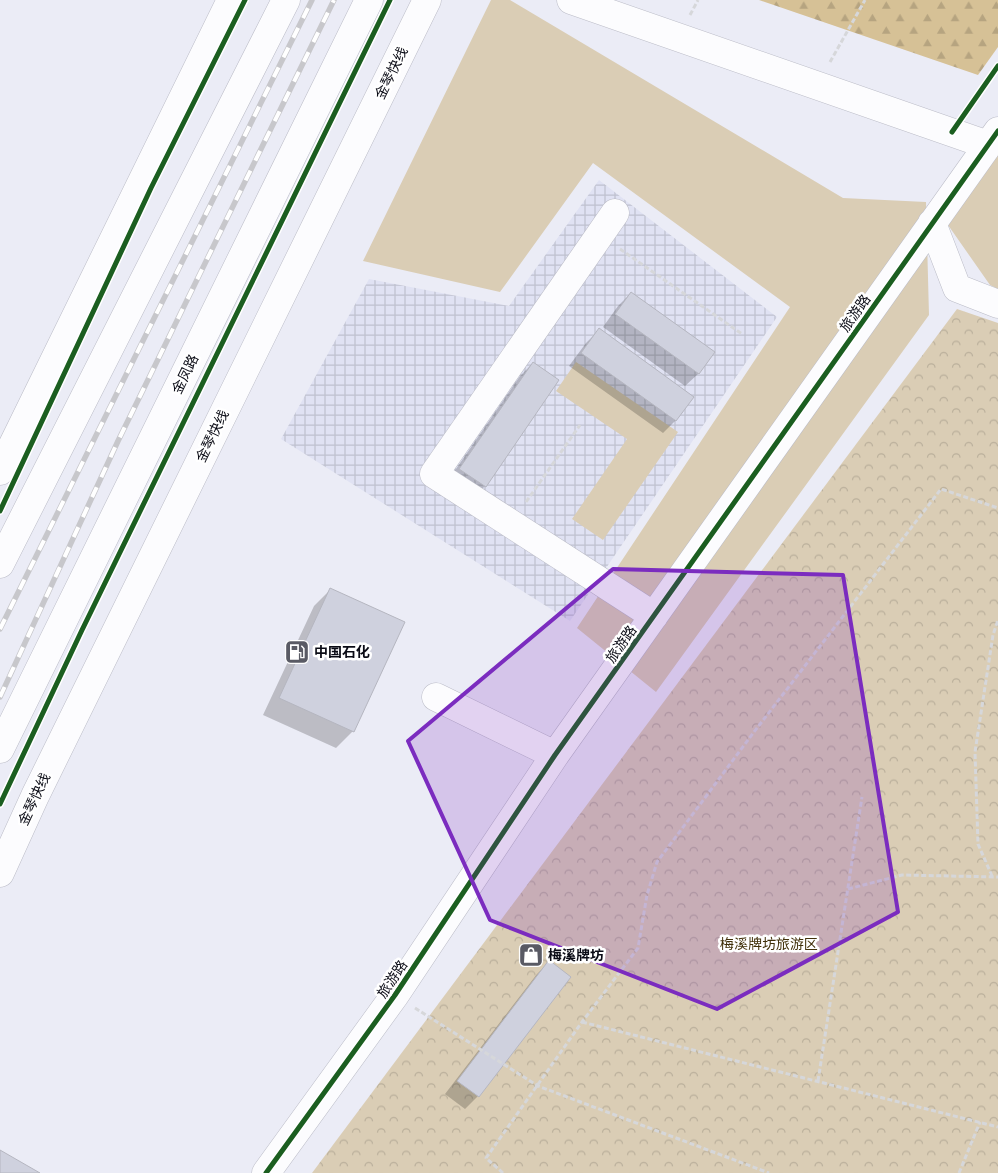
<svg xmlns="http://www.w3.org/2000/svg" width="998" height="1173" viewBox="0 0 998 1173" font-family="'Work Sans','Noto Sans SC',sans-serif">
	<defs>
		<pattern id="industrial-grid" width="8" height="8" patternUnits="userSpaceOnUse" patternTransform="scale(1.25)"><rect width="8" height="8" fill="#e0e2f3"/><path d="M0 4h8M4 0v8" fill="none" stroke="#bfc1cf"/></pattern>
		<pattern id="forest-firs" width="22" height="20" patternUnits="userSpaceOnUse" patternTransform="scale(1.25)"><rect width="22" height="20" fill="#d6c196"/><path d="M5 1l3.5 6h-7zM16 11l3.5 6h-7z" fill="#b6a480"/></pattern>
		<pattern id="park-crowns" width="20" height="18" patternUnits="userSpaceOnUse" patternTransform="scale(1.25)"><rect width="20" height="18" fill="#dacdb5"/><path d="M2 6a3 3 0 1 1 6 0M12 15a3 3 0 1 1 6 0" fill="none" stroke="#baaf9b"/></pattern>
	</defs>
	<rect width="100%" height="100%" fill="#ebecf6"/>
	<path fill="url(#industrial-grid)" d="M599,180L777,317L570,621L281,439L369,279L509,306Z"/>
	<path fill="#dacdb5" d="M491,0H510L843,198L926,202L929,315L656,692L577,628L790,307L593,163L500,292L363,261Z
		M998,155V289L990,285L948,225Z
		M576,362L678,432L603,540L572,519L627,439L556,391Z"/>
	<path fill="url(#forest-firs)" d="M759,0H998V47L978,75Z"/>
	<path fill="url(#park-crowns)" d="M957,309L998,323V1173H312Z"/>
	<path fill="#0003" d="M631,293L713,353L698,374L685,386L603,327L618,306Z
		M599,330L693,397L675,421L663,433L569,366L586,343Z
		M533,363L557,380L485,486L472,499L447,482L520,376Z
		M331,589L353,731L336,748L263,715L314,606Z
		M549,962L478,1096L465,1109L445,1094L537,974Z"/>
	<path fill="#cfd1de" stroke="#b5b6c0" d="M631,292L715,352L699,374L615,314Z
		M599,328L694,397L676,421L581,353Z
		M533,362L559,380L486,487L459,469Z
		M330,588L405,622L354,732L279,698Z
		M549,960L571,977L479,1097L457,1081Z
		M0,1150L40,1173H0Z"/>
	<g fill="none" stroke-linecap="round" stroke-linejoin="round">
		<defs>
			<path id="minor" d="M571,0L988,145
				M615,213L434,474L654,616
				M932,223L957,288L998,304
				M436,697L555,755
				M266,1173L395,995L555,755L998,131"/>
			<path id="major" d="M0,564L286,0
				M0,749L369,0"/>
			<path id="highway" d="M0,471L231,0
				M0,873L35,796L427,0"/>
		</defs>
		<use href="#minor" stroke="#bbbcc7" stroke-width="29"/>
		<use href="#major" stroke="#bbbcc7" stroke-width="29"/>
		<use href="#highway" stroke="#bbbcc7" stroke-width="29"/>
		<path stroke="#d6d7da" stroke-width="3" stroke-dasharray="5 2.5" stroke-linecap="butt" d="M690,15L698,0
			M830,62L865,0
			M620,249L742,334
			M526,502L580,425
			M992,876L978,844L975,752L993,635L998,620
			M848,889L902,875L998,877
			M415,1008L538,1086L769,1173
			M582,1022L998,1127
			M818,1081L862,797
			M503,1173L486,1158L582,1022L638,948L647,895L657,862L754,732L941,489L998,508
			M959,1173L980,1122"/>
		<use href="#minor" stroke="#fcfcfe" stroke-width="28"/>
		<use href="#major" stroke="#fcfcfe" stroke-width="28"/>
		<use href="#highway" stroke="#fcfcfe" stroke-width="28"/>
		<defs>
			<path id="rail" d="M0,629L312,0
				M0,697L118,441L334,0"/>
		</defs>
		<use href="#rail" stroke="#c7c7cb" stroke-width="5.5"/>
		<use href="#rail" stroke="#fff" stroke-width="4" stroke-dasharray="11" stroke-linecap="butt"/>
		<defs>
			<path id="cycleway" d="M952,132L998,66
				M0,511L151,188L245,0
				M0,804L82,630L390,0
				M266,1173L395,995L555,755L998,131"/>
		</defs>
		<use href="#cycleway" stroke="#fff" stroke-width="8"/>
		<use href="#cycleway" stroke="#1b5e20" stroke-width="5"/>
	</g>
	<path fill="#7b2cbf" fill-opacity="0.2" stroke="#7b2cbf" stroke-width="4" stroke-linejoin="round" d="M613,569L843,575L898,912L717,1009L490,920L408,741Z"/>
	<defs>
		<symbol id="fuel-square" viewBox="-11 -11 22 22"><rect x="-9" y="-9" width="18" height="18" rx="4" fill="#595a64" stroke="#fff"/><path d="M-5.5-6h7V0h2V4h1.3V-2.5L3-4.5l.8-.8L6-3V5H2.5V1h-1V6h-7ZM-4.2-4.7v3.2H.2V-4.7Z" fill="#fff"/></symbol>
		<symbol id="shop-square" viewBox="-11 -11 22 22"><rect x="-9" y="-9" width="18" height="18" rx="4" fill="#595a64" stroke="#fff"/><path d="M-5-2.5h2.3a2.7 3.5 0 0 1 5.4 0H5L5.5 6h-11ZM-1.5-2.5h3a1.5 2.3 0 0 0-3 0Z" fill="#fff"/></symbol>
	</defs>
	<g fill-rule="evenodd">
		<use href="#fuel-square" x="283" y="638" width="28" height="28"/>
		<use href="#shop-square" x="517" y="941" width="28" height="28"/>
	</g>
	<g text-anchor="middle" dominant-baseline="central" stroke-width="5" stroke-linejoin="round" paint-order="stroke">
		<g font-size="14" fill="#0a0b15" stroke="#fff">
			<text transform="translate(391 73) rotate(-64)">金琴快线</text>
			<text transform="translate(855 313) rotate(-55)">旅游路</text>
			<text transform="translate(185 374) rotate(-64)">金凤路</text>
			<text transform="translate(212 436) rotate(-64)">金琴快线</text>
			<text transform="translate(621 644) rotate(-55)">旅游路</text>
			<text transform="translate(34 799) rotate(-65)">金琴快线</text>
			<text transform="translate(392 979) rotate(-56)">旅游路</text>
		</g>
		<g font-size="14" font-weight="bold" fill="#0a0b15" stroke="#fff" text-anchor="start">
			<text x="314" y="652">中国石化</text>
			<text x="548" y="955">梅溪牌坊</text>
		</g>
		<g font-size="14" fill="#403009" stroke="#fff">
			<text x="769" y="944">梅溪牌坊旅游区</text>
		</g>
	</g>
</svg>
